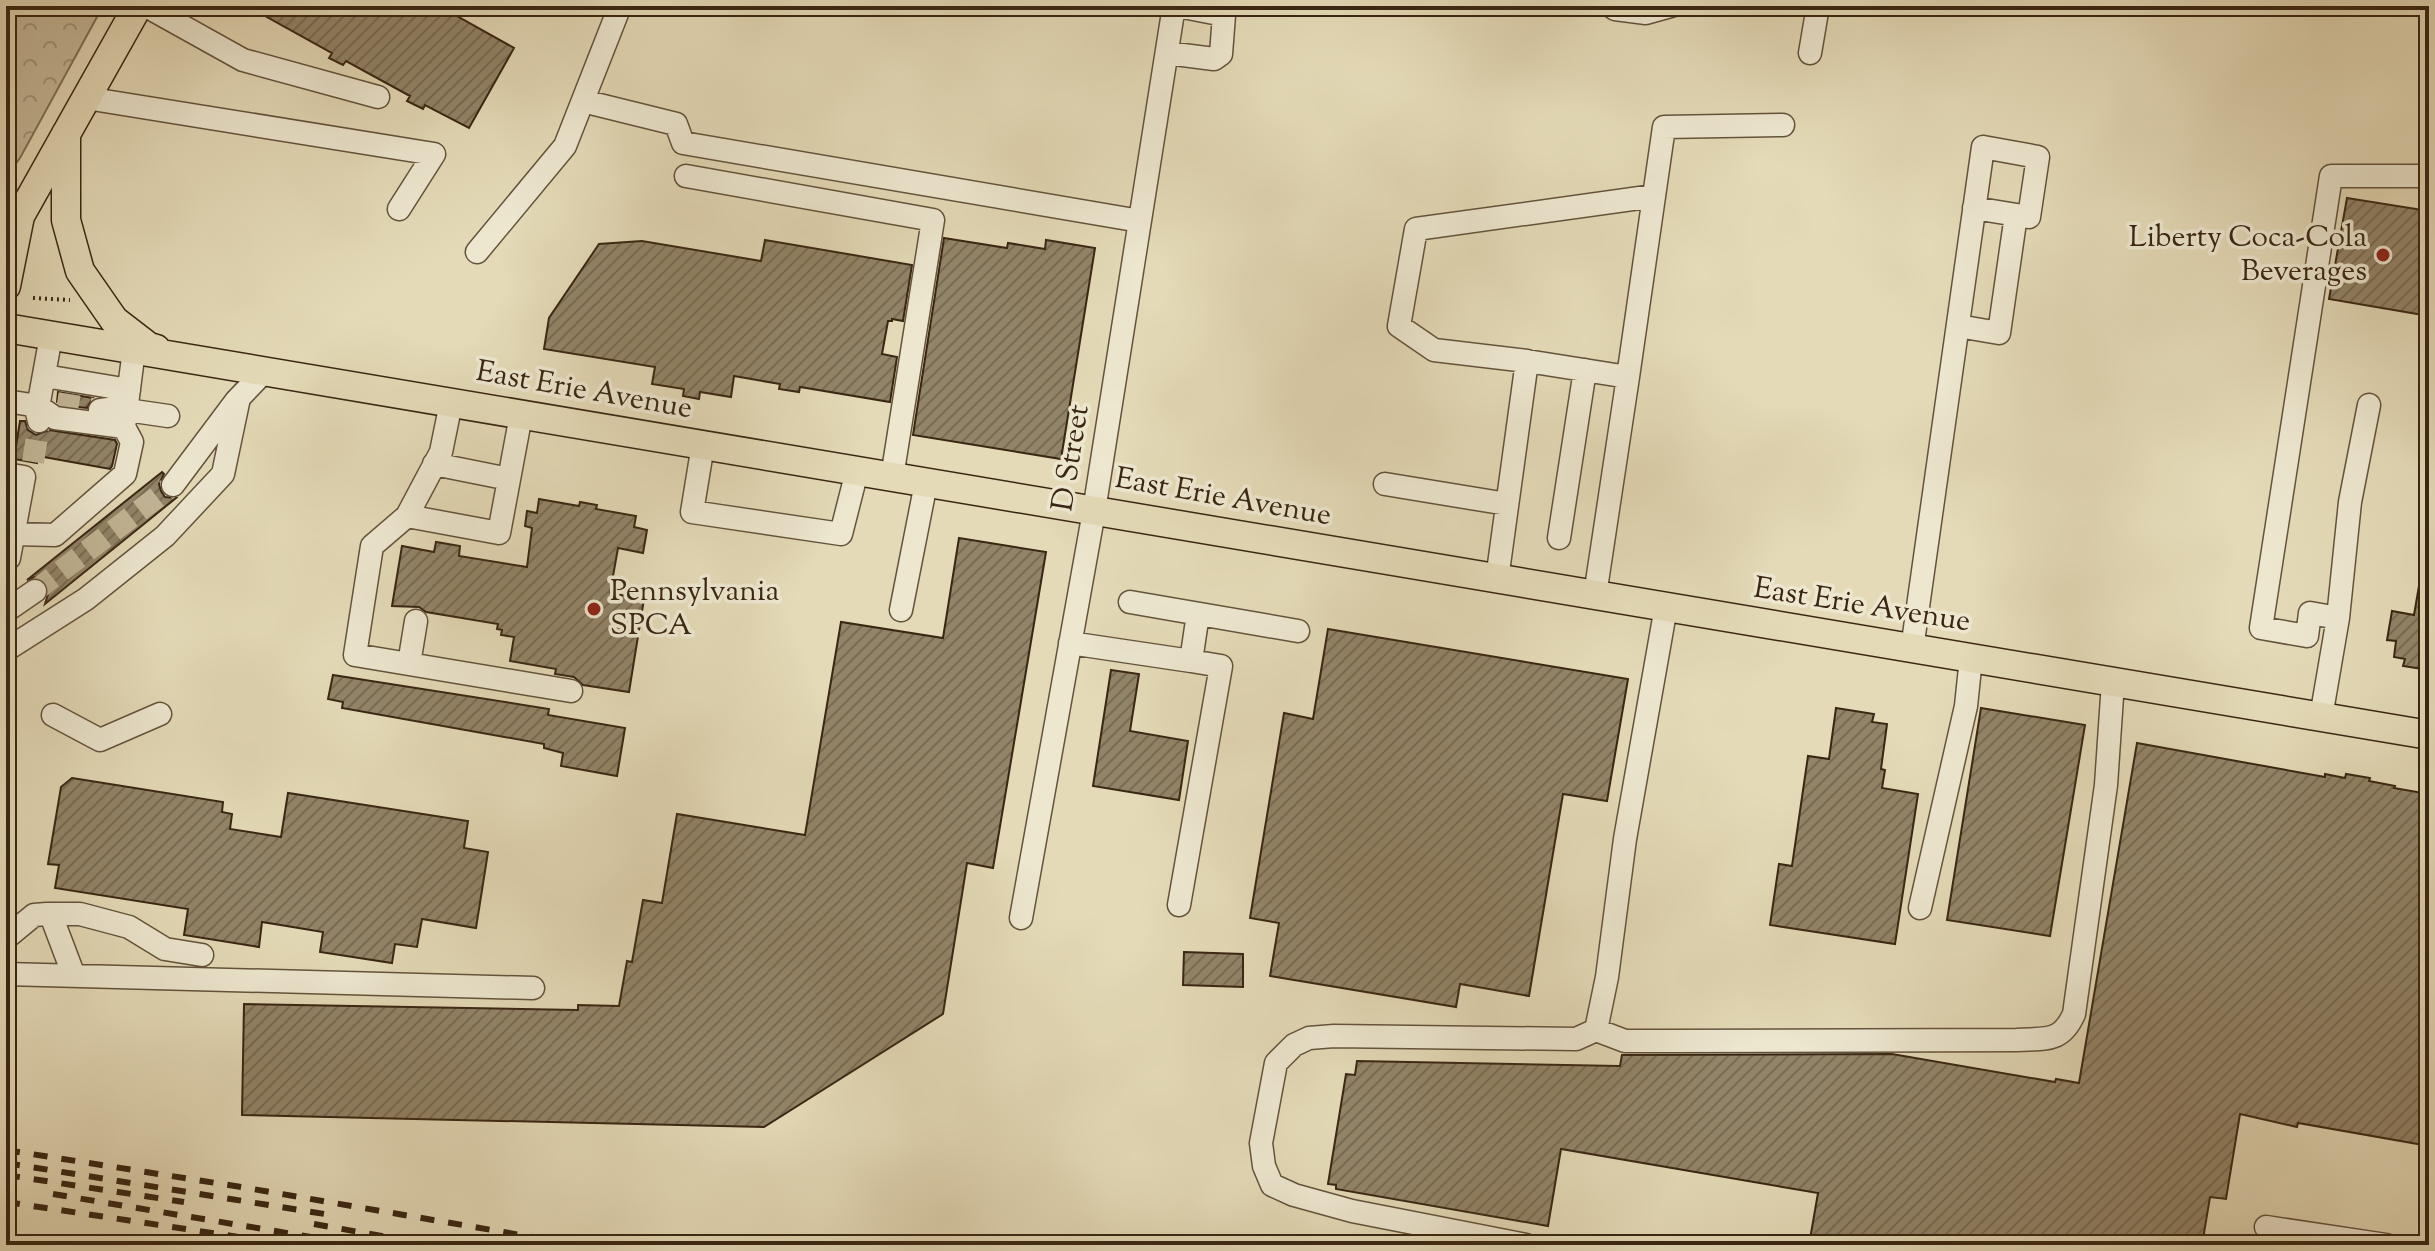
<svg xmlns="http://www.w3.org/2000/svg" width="2435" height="1251" viewBox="0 0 2435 1251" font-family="'Sorts Mill Goudy',serif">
	<defs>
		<pattern id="park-crowns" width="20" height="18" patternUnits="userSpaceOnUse" patternTransform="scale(2)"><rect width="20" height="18" fill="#c7bb9b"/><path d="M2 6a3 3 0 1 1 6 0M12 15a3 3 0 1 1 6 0" fill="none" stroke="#a3987d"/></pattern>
		<pattern id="building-hatch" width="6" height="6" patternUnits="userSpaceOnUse" patternTransform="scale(2)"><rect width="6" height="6" fill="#928468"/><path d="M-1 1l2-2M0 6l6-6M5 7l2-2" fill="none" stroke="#786c54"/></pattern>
	</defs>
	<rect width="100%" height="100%" fill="#e4dab7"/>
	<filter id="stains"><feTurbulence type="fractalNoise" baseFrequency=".0025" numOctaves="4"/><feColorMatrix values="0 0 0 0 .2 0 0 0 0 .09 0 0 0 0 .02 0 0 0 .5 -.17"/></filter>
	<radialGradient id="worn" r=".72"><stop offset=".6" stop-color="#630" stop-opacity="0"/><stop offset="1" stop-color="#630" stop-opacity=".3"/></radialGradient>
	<path fill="url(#park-crowns)" stroke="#807057" stroke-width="2" d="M6,6H103L20,158L6,177Z"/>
	<path fill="url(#building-hatch)" stroke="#392613" stroke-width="2" d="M247,6H439L514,48L469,128L425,105L423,109L407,101L410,96L346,61L343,65L329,58L332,53Z
		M2347,198L2429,211V316L2329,299Z
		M944,238L1007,248L1008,243L1045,249L1046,240L1095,248L1061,459L913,435Z
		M765,240L912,265L903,321L892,319V321H888L882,354L897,357L890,402L800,387L799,392L779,389L780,384L734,376L731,397L700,392L699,399L683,396L684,389L652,384L655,367L544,349L549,318L599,244L642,241L761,261Z
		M58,392L93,398L87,408L60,405L57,402Z
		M20,421H25L28,430L36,435L49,430L115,440L117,444L112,466L110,469L38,456L37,463L14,459Z
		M162,472L164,474L159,484L161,491L165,497L176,498L45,604L49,591L46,582L35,577L27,580Z
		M539,499L579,506L580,502L597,505L596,509L636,516L634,527L647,530L643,553L618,548L610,593L644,599L629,692L583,685L574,677L555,674L556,669L510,661L514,637L501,635L502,630L497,629L498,624L426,612L419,607L392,606L402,546L434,552L436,542L460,546L459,556L527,567L532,528L525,526L527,511L537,513Z
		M959,538L1046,552L993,868L967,863L943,1014L764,1127L242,1115L244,1004L578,1010V1005L619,1006L627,961L632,962L643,900L662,903L677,814L805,835L841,622L943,638Z
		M2420,580L2429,581V670L2403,666L2405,659L2394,657L2396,641L2387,640L2392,611L2414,615Z
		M1328,629L1628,679L1607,801L1563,794L1529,996L1460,984L1456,1007L1270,976L1279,923L1250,918L1284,713L1313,719Z
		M1111,670L1139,674L1130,731L1188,741L1179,800L1093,786Z
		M333,675L549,709L548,715L625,728L617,776L561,766L563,753L544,748V744L342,708L343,702L328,699Z
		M1836,708L1874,714L1872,722L1887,724L1881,769L1885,770L1882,788L1918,794L1895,944L1770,925L1779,864L1792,866L1808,756L1829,759Z
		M1981,708L2085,725L2050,936L1947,920Z
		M2137,743L2325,777V774L2345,778L2346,774L2370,778L2369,781L2395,786L2394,788L2429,794V1146L2298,1123L2297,1127L2240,1114L2226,1199L2210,1197L2202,1245H1809L1818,1193L1561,1149L1548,1226L1336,1189V1185L1328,1184L1346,1074L1355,1075L1357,1061L1620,1066L1622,1055L1892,1054L2055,1082L2056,1079L2079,1083Z
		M72,778L223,802L222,812L232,814L230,829L281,837L288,793L468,821L464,848L488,852L476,928L422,919L417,947L395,944L392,963L320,952L323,932L262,922L259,947L184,935L188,909L55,888L59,865L48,864L61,787Z
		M1184,952L1243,954V987L1183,985Z"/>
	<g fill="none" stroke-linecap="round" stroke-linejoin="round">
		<path stroke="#c2b696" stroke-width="22" stroke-dasharray="22 11" stroke-linecap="butt" d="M57,403L100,410
			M33,462L39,424
			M35,591L173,485"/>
		<defs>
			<path id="minor" d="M146,6L243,60L378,97
				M1611,6L1615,9L1646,13L1671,6
				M1167,53L1214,59L1221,54L1224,15L1178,6
				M1810,53L1818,6
				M86,98L434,154L399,209
				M583,101L676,124L683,143L1140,221
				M686,176L933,220L892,477
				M477,252L565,146L620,6
				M1958,326L1999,333L2016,215
				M1527,361L1434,350L1399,326L1416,229L1654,196
				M45,376L129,390
				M1628,377L1664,127L1783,125
				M6,401L38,406L55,418L124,427L134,350
				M451,403L441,452L407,516L499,533L521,415
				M100,410L113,408L168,416
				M39,421L37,413L51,336
				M703,445L692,512L841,534L857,471
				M434,464L509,479
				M6,474L24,477L9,558L6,557
				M1385,484L1507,504
				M173,485L236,401L259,377L260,371
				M407,516L372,546L355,655L571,691
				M14,534L55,535L125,474L132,442L124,427
				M1559,538L1585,370
				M1497,579L1527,361L1628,377L1595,595
				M1130,602L1298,631
				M901,610L926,483
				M6,611L35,591
				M2338,618L2350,502L2369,405
				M1070,643L1191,661L1198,614
				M1912,649L1983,147L2038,157L2029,217L1974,208
				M6,650L86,599L165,536L223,474L239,398
				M409,664L416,621
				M53,715L100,740L160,714
				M2321,717L2338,618L2310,613L2307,636L2261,628L2331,176H2429
				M1179,905L1221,666L1191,661
				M1920,908L1966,706L1971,658
				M47,914H80L129,927L165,949L202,955
				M1021,918L1093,517L1174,6
				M6,938L34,915L47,914L52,918L74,976
				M6,974L533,988
				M1596,1030L1625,1041H1666L2017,1040C2046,1038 2061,1043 2074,1014L2106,785L2113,682
				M2266,1227L2386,1245
				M1526,1245L1352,1211L1294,1195L1272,1185L1264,1166L1261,1143L1276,1063L1294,1045L1309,1038L1334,1036L1576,1039L1596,1030L1607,977L1625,839L1666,607"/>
			<path id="major" d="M66,134V220L80,271L114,320L149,347L156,349
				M6,286L20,216L138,6
				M6,328L2429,735"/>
		</defs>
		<use href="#minor" stroke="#64533c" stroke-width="25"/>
		<use href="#major" stroke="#392613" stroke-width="31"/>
		<path stroke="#392613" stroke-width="4" stroke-dasharray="2 4" stroke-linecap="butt" d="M33,298L70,300"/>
		<use href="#minor" stroke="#ede7d0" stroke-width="22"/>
		<use href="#major" stroke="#e4dab7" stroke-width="28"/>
		<path stroke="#392613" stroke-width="6" stroke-dasharray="14 14" stroke-linecap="butt" d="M6,1150L235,1186L579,1245
			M6,1163L337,1216
			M6,1175L184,1202
			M53,1194L359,1245
			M6,1202L279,1243
			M314,1224L432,1245"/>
	</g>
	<g fill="#8f2418" stroke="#ede7d0" stroke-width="3">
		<circle cx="2383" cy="255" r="8"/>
		<circle cx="594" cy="609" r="8"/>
	</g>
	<g text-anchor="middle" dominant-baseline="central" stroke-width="7" stroke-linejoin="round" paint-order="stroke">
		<g font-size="30" fill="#392613" stroke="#ede7d0" text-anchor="end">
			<text x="2367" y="238">Liberty Coca-Cola<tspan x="2367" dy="34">Beverages</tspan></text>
			<text x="610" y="592" text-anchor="start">Pennsylvania<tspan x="610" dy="34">SPCA</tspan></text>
		</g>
		<g font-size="30" fill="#392613" stroke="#ede7d0">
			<text transform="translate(584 391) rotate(10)">East Erie Avenue</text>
			<text transform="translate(1072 458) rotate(-81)">D Street</text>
			<text transform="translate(1223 498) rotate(10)">East Erie Avenue</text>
			<text transform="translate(1862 606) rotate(9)">East Erie Avenue</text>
		</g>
	</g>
	<rect width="2435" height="1251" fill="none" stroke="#e4dab7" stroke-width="32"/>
	<rect x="8" y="8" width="2419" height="1235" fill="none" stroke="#392613" stroke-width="4"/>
	<rect x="16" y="16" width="2403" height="1219" fill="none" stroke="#392613" stroke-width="2"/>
	<rect width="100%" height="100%" filter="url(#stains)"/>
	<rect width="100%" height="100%" fill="url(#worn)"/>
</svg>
